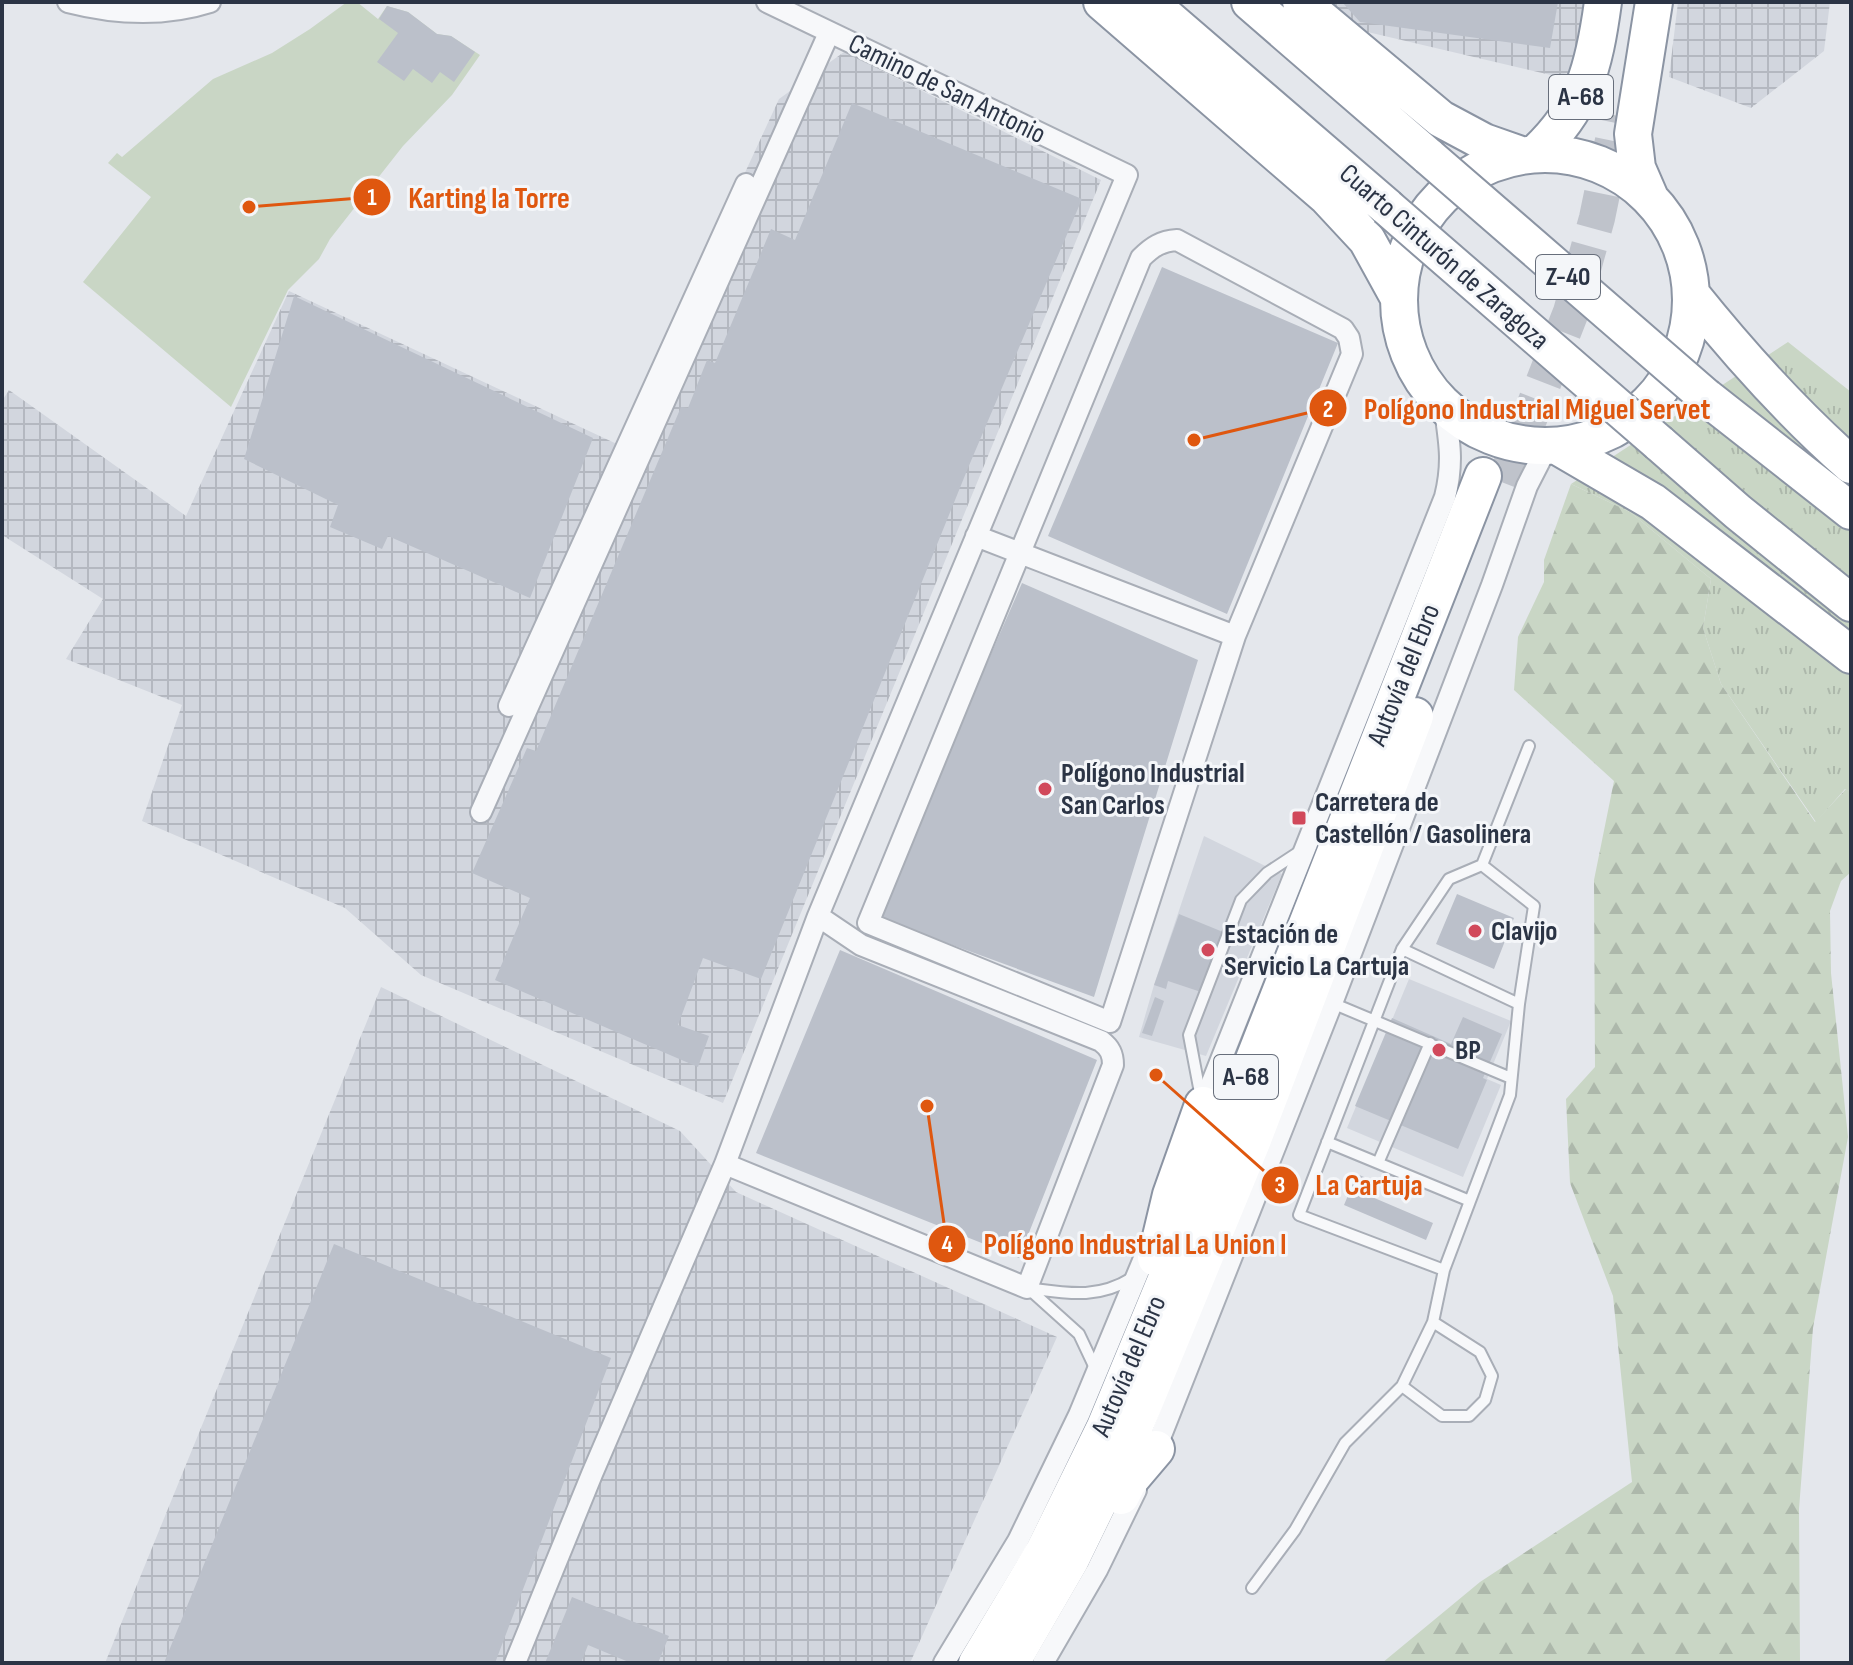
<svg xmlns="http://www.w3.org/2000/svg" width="1853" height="1665" viewBox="0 0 1853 1665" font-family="'Sofia Sans Condensed',sans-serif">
	<defs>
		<pattern id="industrial-grid" width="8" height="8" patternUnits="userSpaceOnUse" patternTransform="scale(2)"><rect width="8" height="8" fill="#d2d6de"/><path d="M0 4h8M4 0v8" fill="none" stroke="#b4b8c0"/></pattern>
		<pattern id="grass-tufts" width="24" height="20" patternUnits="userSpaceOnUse" patternTransform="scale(2)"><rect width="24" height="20" fill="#c9d6c5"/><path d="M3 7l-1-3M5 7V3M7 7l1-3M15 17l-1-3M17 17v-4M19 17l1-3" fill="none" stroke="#adb8ab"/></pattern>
		<pattern id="forest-firs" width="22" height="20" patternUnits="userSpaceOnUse" patternTransform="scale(2)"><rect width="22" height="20" fill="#c9d6c5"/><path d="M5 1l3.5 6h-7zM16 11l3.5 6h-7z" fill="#adb8ab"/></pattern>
	</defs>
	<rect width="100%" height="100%" fill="#e4e7ec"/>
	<path fill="#d2d6de" d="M1204,836L1282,874L1206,1056L1139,1037L1154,985Z
		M1409,979L1511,1021L1487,1079L1501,1085L1463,1177L1347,1128Z"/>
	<path fill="url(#industrial-grid)" d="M1329,2H1587L1576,71L1555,76L1359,30Z
		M1678,2H1830L1824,51L1751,108L1669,77Z
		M844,52L1101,180L723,1103L421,975L345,908L142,821L182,705L66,659L103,599L2,535V401L9,390L186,516L289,291L619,445L779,99Z
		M381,987L680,1131L736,1192L1057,1337L910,1663H105Z"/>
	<path fill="url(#grass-tufts)" d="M1788,342L1851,392V792L1845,789L1816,822L1721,684L1703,628L1711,579L1630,512L1571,484Z"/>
	<path fill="url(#forest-firs)" d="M1571,484L1630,512L1711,579L1703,628L1721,684L1815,822L1846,789L1851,792V872L1841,881L1830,911L1831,973L1848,1137L1813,1328L1799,1509L1800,1663H1382L1480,1582L1632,1482L1613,1296L1570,1183L1566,1099L1595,1067L1594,880L1614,781L1514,690L1518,637L1544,582V560Z"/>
	<path fill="#c9d6c5" d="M347,2H357L378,19L387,6L408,12L437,34L451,36L480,55L452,95L403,146L330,239L319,259L288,290L231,407L83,282L151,197L108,163L117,153L122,157L213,79L272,53L310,29Z"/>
	<path fill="#bbc0ca" d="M1342,2H1558L1550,48L1360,22Z
		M387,6L408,12L437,34L451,36L475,52L454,82L440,72L432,83L413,69L404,81L377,62L398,33L379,19Z
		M852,103L1082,199L968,468L761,979L703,958L678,1025L709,1036L698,1067L495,980L530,898L472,873L527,748L536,751L681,407L688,408L707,360L715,363L771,229L795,240Z
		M1162,267L1338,343L1227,614L1048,536Z
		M294,296L593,438L530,598L388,536L382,549L330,527L338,505L244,459Z
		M1022,583L1198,660L1094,997L876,917Z
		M1457,894L1514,918L1494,969L1436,944Z
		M1179,914L1223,932L1201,992L1168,981L1166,989L1154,985Z
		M840,950L1097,1060L1019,1258L756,1153Z
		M1155,997L1164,1001L1152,1036L1142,1033Z
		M1463,1017L1502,1034L1483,1078L1487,1080L1458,1149L1355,1106L1392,1018L1451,1044Z
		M1357,1174L1378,1183L1372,1197L1433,1223L1426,1240L1344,1205Z
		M334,1244L611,1358L495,1663H164Z
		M572,1597L669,1636L658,1663H631L588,1645L581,1663H545Z"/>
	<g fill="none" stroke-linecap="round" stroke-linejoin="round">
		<path stroke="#bfc3cb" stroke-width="36" stroke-dasharray="36 18" stroke-linecap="butt" d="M1504,483L1571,312L1597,218L1618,116"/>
		<defs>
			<path id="lane" d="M1482,865L1534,906L1519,1004L1510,1095L1444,1270L1299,1215L1402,949L1449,879L1482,865L1529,746
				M1402,949L1519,1004
				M1332,1003L1511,1078
				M1201,1098L1189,1035L1241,900L1267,873L1302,850
				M1327,1142L1470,1201
				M1378,1163L1430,1043
				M1027,1288C1066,1293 1097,1300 1132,1278
				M1029,1289L1079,1334L1096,1370
				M1402,1386L1442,1416H1469L1485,1400L1492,1376L1480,1352L1433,1322
				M1252,1588L1295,1530L1345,1443L1402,1386L1433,1322L1444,1270"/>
			<path id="street" d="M68,2C115,14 163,17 210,2
				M1177,240L1343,329L1349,338L1352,354L1235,636L1110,1022L868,923L1141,258C1152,247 1161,241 1177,240Z
				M976,536L1235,636
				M509,706L746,184
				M481,812L829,33
				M1203,1105L1445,497C1454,461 1449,440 1444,404
				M725,1164L1027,1288L1113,1065C1113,1054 1110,1048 1101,1041L861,945L818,916
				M1152,1458L1332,1003L1492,585L1527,486L1547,447
				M515,1663L592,1474L725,1164L818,916L1127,175L767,2
				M944,1663L1018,1541L1079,1415L1150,1244
				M1043,1663L1097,1570L1136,1490"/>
			<path id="highway" d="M1102,2L1327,197L1367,240L1399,298
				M1149,2L1387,207
				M1250,2L1429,157
				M1301,2L1441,119L1484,142L1521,155
				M1535,154C1584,108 1594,68 1603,2
				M1399 300a146 146 0 1 1 292 0a146 146 0 1 1-292 0Z
				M1650,198L1637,168L1633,134L1654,2
				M1691,294C1740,355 1792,413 1851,465
				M1706,397L1851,511
				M1659,443L1738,512L1851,603
				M1557,446L1653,502L1851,655
				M1156,1258L1171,1195L1203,1105
				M1121,1496L1128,1482L1156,1449
				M977,1663L1044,1551L1105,1427L1196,1207L1483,476
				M1011,1663L1070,1561L1130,1438L1252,1142L1415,716"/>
		</defs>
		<use href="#lane" stroke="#a9aeb7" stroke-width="14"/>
		<use href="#street" stroke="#a9aeb7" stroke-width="24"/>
		<use href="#highway" stroke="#8b94a3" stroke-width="40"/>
		<use href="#lane" stroke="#f7f8fa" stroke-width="10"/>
		<use href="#street" stroke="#f7f8fa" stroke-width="20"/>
		<use href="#highway" stroke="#fff" stroke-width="36"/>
		<defs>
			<path id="highway-bridge" d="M1429,157L1706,397
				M1387,207L1659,443"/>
		</defs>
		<use href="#highway-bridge" stroke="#8b94a3" stroke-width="40" stroke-linecap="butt"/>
		<use href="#highway-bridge" stroke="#fff" stroke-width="36"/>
	</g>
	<g fill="#d1495b" stroke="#f4f6f9" stroke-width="3">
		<circle cx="1045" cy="789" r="8"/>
		<rect x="1291" y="810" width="16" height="16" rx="4"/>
		<circle cx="1475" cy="931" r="8"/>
		<circle cx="1208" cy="950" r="8"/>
		<circle cx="1439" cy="1050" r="8"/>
	</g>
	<g text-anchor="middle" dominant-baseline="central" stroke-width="6" stroke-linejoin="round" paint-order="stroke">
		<g fill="#f4f6f9" stroke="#676e7b" stroke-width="2">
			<rect x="1549" y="75" width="64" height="44" rx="6"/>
			<rect x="1536" y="255" width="64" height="44" rx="6"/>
			<rect x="1214" y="1055" width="64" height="44" rx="6"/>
		</g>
		<g font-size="26" font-weight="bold" fill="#2b3445">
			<text x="1581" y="97">A-68</text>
			<text x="1568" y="277">Z-40</text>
			<text x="1246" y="1077">A-68</text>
		</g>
		<g font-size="28" fill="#2b3445" stroke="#f4f6f9">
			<text transform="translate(947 89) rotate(26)">Camino de San Antonio</text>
			<text transform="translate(1444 257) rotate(41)">Cuarto Cinturón de Zaragoza</text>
			<text transform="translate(1404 675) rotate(-68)">Autovía del Ebro</text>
			<text transform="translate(1129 1366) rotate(-67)">Autovía del Ebro</text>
		</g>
		<g font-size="28" font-weight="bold" fill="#2b3445" stroke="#f4f6f9" text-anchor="start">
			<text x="1061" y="773">Polígono Industrial<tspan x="1061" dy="32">San Carlos</tspan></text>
			<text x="1315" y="802">Carretera de<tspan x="1315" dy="32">Castellón / Gasolinera</tspan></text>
			<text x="1491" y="931">Clavijo</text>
			<text x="1224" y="934">Estación de<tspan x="1224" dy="32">Servicio La Cartuja</tspan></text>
			<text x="1455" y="1050">BP</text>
		</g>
	</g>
	<path fill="none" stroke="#df570f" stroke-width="3" d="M249 207L372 197M1194 440L1328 408M1156 1075L1280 1185M927 1106L947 1244"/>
	<g fill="#df570f" stroke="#f4f6f9" stroke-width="3">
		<circle cx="249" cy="207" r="8"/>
		<circle cx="1194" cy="440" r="8"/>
		<circle cx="1156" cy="1075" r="8"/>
		<circle cx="927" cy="1106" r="8"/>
		<circle cx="372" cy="197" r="20"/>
		<circle cx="1328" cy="408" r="20"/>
		<circle cx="1280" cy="1185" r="20"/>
		<circle cx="947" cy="1244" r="20"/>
	</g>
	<g font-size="24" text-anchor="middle" font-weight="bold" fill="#fff">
		<text x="372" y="205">1</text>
		<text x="1328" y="417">2</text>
		<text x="1280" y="1193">3</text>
		<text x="947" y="1252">4</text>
	</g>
	<g font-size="30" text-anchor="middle" font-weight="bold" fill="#df570f" stroke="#f4f6f9" stroke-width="6" stroke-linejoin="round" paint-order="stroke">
		<text x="489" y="208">Karting la Torre</text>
		<text x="1537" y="419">Polígono Industrial Miguel Servet</text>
		<text x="1369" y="1195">La Cartuja</text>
		<text x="1135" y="1254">Polígono Industrial La Union I</text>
	</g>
	<rect width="1853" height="1665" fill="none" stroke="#2b3445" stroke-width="8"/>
</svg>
